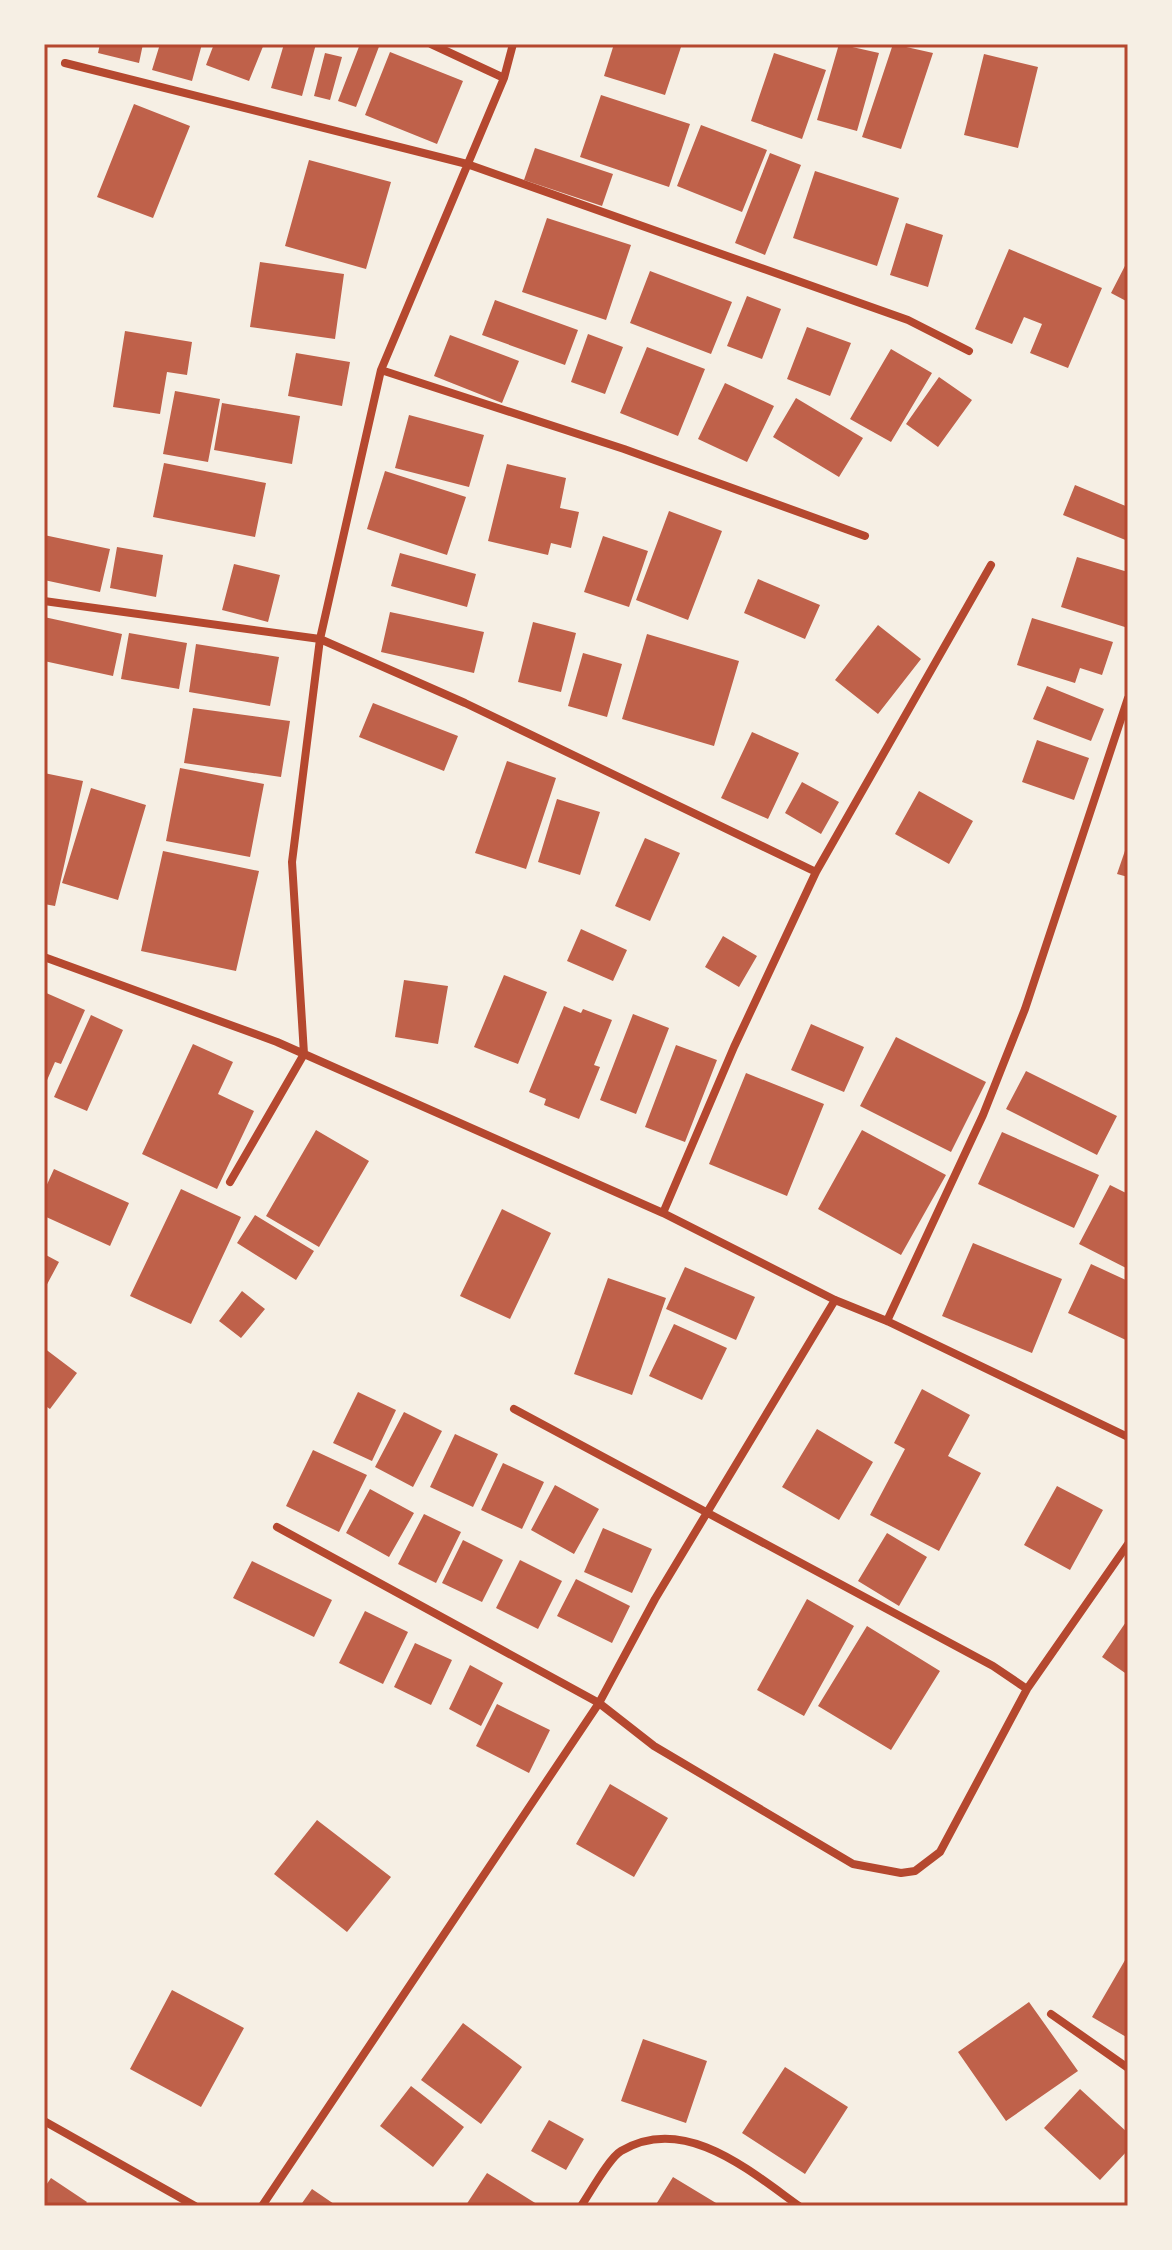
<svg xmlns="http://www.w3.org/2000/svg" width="1172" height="2250" viewBox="0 0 1172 2250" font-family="Merriweather,serif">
	<rect width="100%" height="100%" fill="#f6efe4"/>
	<path fill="#bf614a" d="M100,44H143L139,63L98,53Z
		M160,44H202L192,81L152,70Z
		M214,44H264L249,81L206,65Z
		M284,44H316L302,96L271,88Z
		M360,44H380L356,107L338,101Z
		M614,44H682L665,95L604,76Z
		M839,44L879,53L857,131L817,120Z
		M893,44L933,53L901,149L862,137Z
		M390,52L463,81L437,144L365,115Z
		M325,53L342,57L330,100L314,96Z
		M774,53L826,70L802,139L751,121Z
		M984,54L1038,67L1018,148L964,135Z
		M601,95L690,124L669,187L580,157Z
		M134,104L190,126L153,218L97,197Z
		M701,125L767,150L742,212L677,186Z
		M535,148L613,174L602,206L524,180Z
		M770,153L801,165L765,255L735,243Z
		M309,160L391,182L366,269L285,246Z
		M815,171L899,198L877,266L793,238Z
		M547,218L631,245L606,320L522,292Z
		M906,223L943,235L928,287L890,275Z
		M1009,249L1102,288L1068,368L1030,353L1042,324L1024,317L1012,344L975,329Z
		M1128,260V302L1111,293Z
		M260,262L344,274L335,339L250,327Z
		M650,271L732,302L711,354L630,323Z
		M747,296L781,309L762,359L727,346Z
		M495,300L578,330L565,365L482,335Z
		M807,327L851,343L830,396L787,379Z
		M125,331L192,342L187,375L167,372L160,414L113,407Z
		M588,334L623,347L605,394L571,382Z
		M450,335L519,361L502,403L434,376Z
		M647,347L705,369L678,436L620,413Z
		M891,349L932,373L891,442L850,419Z
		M296,353L350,362L342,406L288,396Z
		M939,377L972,400L938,447L906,424Z
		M725,383L774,406L747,462L698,439Z
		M175,391L220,399L208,462L163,454Z
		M796,398L863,438L839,477L773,437Z
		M222,403L300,416L292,464L214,450Z
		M409,415L484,435L469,487L395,468Z
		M164,463L266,483L255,537L153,517Z
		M507,464L566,478L560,508L579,512L571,548L551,543L548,555L488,541Z
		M385,471L466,497L447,555L367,529Z
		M1075,485L1128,507V541L1063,515Z
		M669,511L722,531L688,620L636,600Z
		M44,535L110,549L100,592L44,580Z
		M603,536L648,551L629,607L584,592Z
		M117,547L163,555L156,597L110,588Z
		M400,553L476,574L467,607L391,586Z
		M1077,557L1128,572V628L1061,607Z
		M234,564L280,575L268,622L222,610Z
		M758,579L820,605L805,639L744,613Z
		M390,612L484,632L474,673L381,652Z
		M44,617L122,634L113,676L44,661Z
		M1032,618L1113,642L1102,675L1080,668L1075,683L1017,665Z
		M533,622L576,633L561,692L518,682Z
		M878,625L921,659L878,714L835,680Z
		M129,633L187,643L179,689L121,679Z
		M647,634L739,661L714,746L622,719Z
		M196,644L279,657L270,706L189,692Z
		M583,653L622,664L607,717L568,706Z
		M1047,686L1104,709L1091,741L1033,719Z
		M373,703L458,736L444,771L359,737Z
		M193,708L290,721L281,777L184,763Z
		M752,732L799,753L768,819L721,798Z
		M1037,740L1089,758L1074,800L1022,782Z
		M507,761L556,778L526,869L475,853Z
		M180,768L264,784L250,857L166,841Z
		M44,773L83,781L55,906L44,904Z
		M802,782L839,802L821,834L785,813Z
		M91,788L146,805L118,900L62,883Z
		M919,791L973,821L949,864L895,834Z
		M557,799L600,812L580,875L538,862Z
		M645,838L680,853L650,921L615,906Z
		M1128,842V877L1117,874Z
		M163,851L259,871L236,971L141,951Z
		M581,929L627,950L613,981L567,961Z
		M723,936L757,956L739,987L705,967Z
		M504,975L547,992L518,1064L474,1047Z
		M404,980L448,986L438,1044L395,1037Z
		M44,992L85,1010L61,1064L55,1062L44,1087Z
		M564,1006L581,1013L583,1009L612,1020L594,1065L600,1067L579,1119L544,1105L546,1099L529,1092Z
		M633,1014L669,1028L636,1114L600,1100Z
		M91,1015L123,1030L87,1111L54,1097Z
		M811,1024L864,1047L844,1092L791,1070Z
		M896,1037L986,1082L951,1152L860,1106Z
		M193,1044L233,1062L218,1094L254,1111L217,1189L142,1154Z
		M676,1045L717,1060L685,1142L645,1127Z
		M1026,1071L1117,1116L1097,1155L1006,1109Z
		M746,1073L824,1104L787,1196L709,1164Z
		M316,1130L369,1161L319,1247L266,1216Z
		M862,1130L946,1175L901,1255L818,1209Z
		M1002,1132L1099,1175L1074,1228L978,1184Z
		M54,1169L129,1203L110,1246L44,1216V1191Z
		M1110,1185L1128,1194V1269L1079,1244Z
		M181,1189L241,1217L191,1324L130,1296Z
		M502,1209L551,1233L510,1319L460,1296Z
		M255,1215L314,1251L296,1280L237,1243Z
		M973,1243L1062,1279L1032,1353L942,1316Z
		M44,1254L59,1262L44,1290Z
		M1091,1264L1128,1281V1341L1068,1313Z
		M685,1267L755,1297L736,1340L666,1309Z
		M608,1278L666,1298L632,1395L574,1374Z
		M242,1291L265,1309L241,1338L219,1321Z
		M674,1324L727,1348L702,1400L649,1376Z
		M44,1348L77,1373L50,1409L44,1405Z
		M922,1389L970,1415L948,1456L981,1473L939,1551L870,1515L905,1449L894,1443Z
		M358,1392L396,1410L372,1461L333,1443Z
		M404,1412L442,1431L413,1487L375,1467Z
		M817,1429L873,1462L839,1520L782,1487Z
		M455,1434L498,1454L473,1507L430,1487Z
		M313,1450L367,1475L339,1532L286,1506Z
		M503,1463L544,1482L522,1529L481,1510Z
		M555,1485L599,1509L574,1554L531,1530Z
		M1057,1486L1103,1510L1070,1570L1024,1545Z
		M370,1489L414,1513L389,1557L346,1533Z
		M424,1514L461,1532L436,1583L398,1564Z
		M603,1528L652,1549L632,1593L584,1572Z
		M887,1533L927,1557L899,1606L858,1581Z
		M463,1540L503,1560L482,1602L442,1583Z
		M520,1560L562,1581L538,1629L496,1608Z
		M252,1561L332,1600L314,1637L233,1598Z
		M576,1579L630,1606L612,1643L557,1616Z
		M807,1599L854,1626L804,1716L757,1690Z
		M365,1611L408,1632L383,1684L339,1663Z
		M1128,1619V1675L1102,1657Z
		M867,1626L940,1671L891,1750L818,1706Z
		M415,1643L452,1660L431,1705L394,1687Z
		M470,1665L503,1683L481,1726L449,1709Z
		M497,1704L550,1730L529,1773L476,1746Z
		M610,1784L668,1818L634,1877L576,1844Z
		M317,1820L391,1877L347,1932L274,1874Z
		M1128,1955V2038L1092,2017Z
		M172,1990L244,2028L201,2107L130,2069Z
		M1029,2002L1078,2071L1006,2121L958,2052Z
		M463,2023L522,2067L481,2124L421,2080Z
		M643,2039L707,2061L686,2123L621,2101Z
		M785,2067L848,2107L805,2174L742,2133Z
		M411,2086L464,2127L433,2167L380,2126Z
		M1080,2089L1128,2133V2150L1100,2180L1044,2128Z
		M549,2120L584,2139L566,2170L531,2151Z
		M487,2173L540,2206L466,2205Z
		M673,2177L721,2206H655Z
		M51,2178L87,2202L84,2206H44V2188Z
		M312,2189L337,2206H300Z"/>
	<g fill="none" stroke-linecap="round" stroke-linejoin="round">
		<path stroke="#b5482f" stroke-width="8" d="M431,44L504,78
			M65,63L467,164L908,320L969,351
			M381,370L624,449L865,536
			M44,601L320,639L465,703L816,872
			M44,957L277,1042L663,1213L835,1300L887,1321L1128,1437
			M230,1182L304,1054L292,862L320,639L381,370L504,78L513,44
			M663,1213L734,1047L816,872L991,565
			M887,1321L983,1115L1025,1009L1128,698
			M514,1409L993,1666L1027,1689
			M277,1527L599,1703L654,1746L853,1864L901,1873L915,1871L940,1852L1027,1689L1128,1544
			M1051,2014L1128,2068
			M44,2121L195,2206
			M262,2206L599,1703L655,1599L835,1300
			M581,2206C590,2193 609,2158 621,2151C684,2113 750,2171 799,2206"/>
	</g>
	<rect width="1172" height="2250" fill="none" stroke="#f6efe4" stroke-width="92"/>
	<rect x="46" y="46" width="1080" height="2158" fill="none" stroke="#b5482f" stroke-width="3"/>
</svg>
